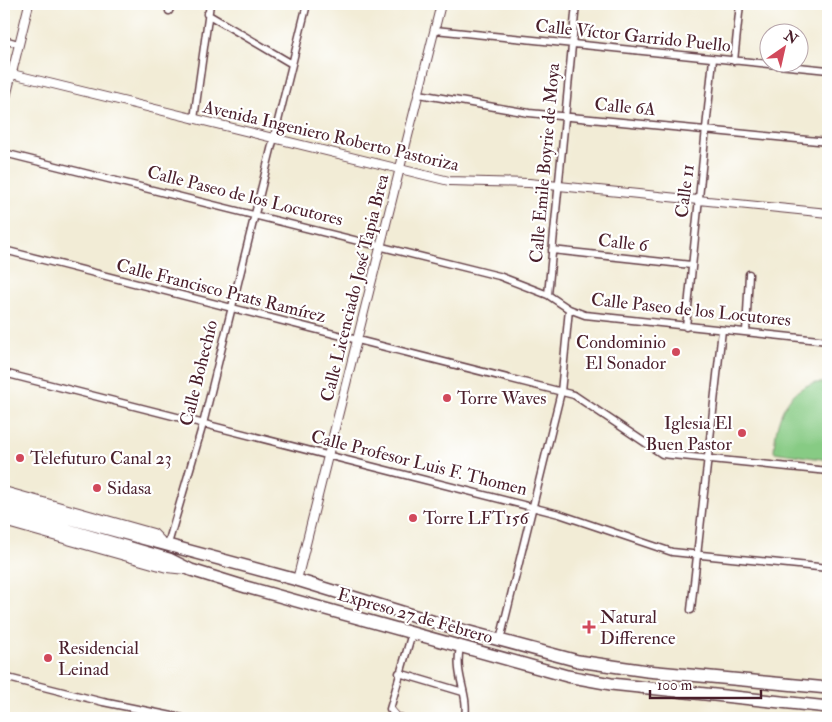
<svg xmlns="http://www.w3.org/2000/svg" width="832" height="722" viewBox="0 0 832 722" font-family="'IM FELL Double Pica',serif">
	<rect width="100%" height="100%" fill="#fff"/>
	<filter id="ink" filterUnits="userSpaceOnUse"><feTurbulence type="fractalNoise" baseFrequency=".02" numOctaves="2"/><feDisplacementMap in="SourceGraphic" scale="10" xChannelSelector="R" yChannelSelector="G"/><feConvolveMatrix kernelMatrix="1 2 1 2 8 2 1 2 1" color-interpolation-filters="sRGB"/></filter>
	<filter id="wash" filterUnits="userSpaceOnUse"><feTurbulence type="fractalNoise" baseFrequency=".0096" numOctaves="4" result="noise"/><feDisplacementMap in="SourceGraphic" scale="20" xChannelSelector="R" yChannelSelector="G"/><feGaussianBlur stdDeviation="1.12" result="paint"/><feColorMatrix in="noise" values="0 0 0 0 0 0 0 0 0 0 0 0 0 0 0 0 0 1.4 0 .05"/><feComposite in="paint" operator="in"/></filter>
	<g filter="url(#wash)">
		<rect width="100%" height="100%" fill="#f2ecd6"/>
		<path fill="#87cb84" stroke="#687558" d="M828,383V460L774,452C775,426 782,396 808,385C814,382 822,383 828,383Z"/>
	</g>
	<g filter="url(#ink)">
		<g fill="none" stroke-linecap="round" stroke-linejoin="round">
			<defs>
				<path id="minor" d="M169,11L172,4
					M207,14L292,64
					M435,30L828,70
					M4,40L18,44
					M734,61L740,4
					M419,94L529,113L828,142
					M194,119L210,4
					M4,153L499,276L548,295L569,309L585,315L828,341
					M4,250L574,395L662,454L828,471
					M552,250L691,265
					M548,295L576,4
					M686,327L713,59
					M746,332L749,274
					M4,373L559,514L672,552L828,568
					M168,544L203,424L307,4
					M691,610L722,330
					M500,640L561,392L569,309
					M460,647C454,677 469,692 465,718
					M399,673L463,692
					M4,677L103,702L182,718
					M402,718L397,717L390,709L412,633"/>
				<path id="tertiary" d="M12,74L449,181L529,183L828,213
					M4,105L29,4
					M297,580L441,4"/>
				<path id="primary" d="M4,492L153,534L162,543
					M4,521L167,567L186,569"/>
				<path id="motorway" d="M4,501L297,580L451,627L578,661L647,671L828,688
					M4,511L169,559L191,570L246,587L567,676L611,684L828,707"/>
			</defs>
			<use href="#minor" stroke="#633e45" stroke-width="9"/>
			<use href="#tertiary" stroke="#633e45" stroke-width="10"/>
			<use href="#primary" stroke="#633e45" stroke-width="12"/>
			<use href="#motorway" stroke="#633e45" stroke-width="14"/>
			<use href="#minor" stroke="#fff" stroke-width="6"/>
			<use href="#tertiary" stroke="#fff" stroke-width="8"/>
			<use href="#primary" stroke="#fff" stroke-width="10"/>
			<use href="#motorway" stroke="#fff" stroke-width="11"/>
		</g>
	</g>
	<g fill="#d1495b" stroke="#fff" stroke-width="2">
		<circle cx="676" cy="352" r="5"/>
		<circle cx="447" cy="398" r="5"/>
		<circle cx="742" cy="433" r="5"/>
		<circle cx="20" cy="458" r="5"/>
		<circle cx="97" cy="488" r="5"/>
		<circle cx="413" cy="518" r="5"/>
		<path d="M586.5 619.5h5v5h5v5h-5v5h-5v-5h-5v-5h5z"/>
		<circle cx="48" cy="658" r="5"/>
	</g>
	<g text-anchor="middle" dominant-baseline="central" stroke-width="4.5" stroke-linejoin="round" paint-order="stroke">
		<g font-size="18" fill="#4a1f2b" stroke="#fff">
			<text transform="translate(633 36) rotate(6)">Calle Víctor Garrido Puello</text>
			<text transform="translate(625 107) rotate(5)">Calle 6A</text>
			<text transform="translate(331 136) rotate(13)">Avenida Ingeniero Roberto Pastoriza</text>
			<text transform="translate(545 163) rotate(-85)">Calle Emile Boyrie de Moya</text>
			<text transform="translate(685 191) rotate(-83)">Calle 11</text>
			<text transform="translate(245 196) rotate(14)">Calle Paseo de los Locutores</text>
			<text transform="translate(623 243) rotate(6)">Calle 6</text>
			<text transform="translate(355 288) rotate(-76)">Calle Licenciado José Tapia Brea</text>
			<text transform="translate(221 291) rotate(14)">Calle Francisco Prats Ramírez</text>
			<text transform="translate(691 310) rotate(6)">Calle Paseo de los Locutores</text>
			<text transform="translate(199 373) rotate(-76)">Calle Bohechío</text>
			<text transform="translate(419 463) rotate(14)">Calle Profesor Luis F. Thomen</text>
			<text transform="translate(415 616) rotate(16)">Expreso 27 de Febrero</text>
		</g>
		<g font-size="18" fill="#4a1f2b" stroke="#fff" text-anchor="start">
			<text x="666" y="342" text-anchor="end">Condominio<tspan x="666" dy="21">El Sonador</tspan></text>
			<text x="457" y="398">Torre Waves</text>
			<text x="732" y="423" text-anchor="end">Iglesia El<tspan x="732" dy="21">Buen Pastor</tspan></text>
			<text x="30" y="458">Telefuturo Canal 23</text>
			<text x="107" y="488">Sidasa</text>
			<text x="423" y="518">Torre LFT156</text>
			<text x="600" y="617">Natural<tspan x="600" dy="21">Difference</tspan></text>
			<text x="58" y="648">Residencial<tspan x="58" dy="21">Leinad</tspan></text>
		</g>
	</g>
	<rect width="832" height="722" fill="none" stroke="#fff" stroke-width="20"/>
	<g transform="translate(784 48) rotate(34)"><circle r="24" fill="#ffffff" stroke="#b7a5aa"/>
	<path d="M0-4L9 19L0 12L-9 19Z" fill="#d1495b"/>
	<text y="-8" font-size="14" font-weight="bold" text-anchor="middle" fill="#4a1f2b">N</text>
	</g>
	<path d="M650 690v8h111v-8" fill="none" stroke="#4a1f2b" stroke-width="2.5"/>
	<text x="657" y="690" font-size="15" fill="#4a1f2b" stroke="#ffffff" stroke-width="4" paint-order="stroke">100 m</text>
</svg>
